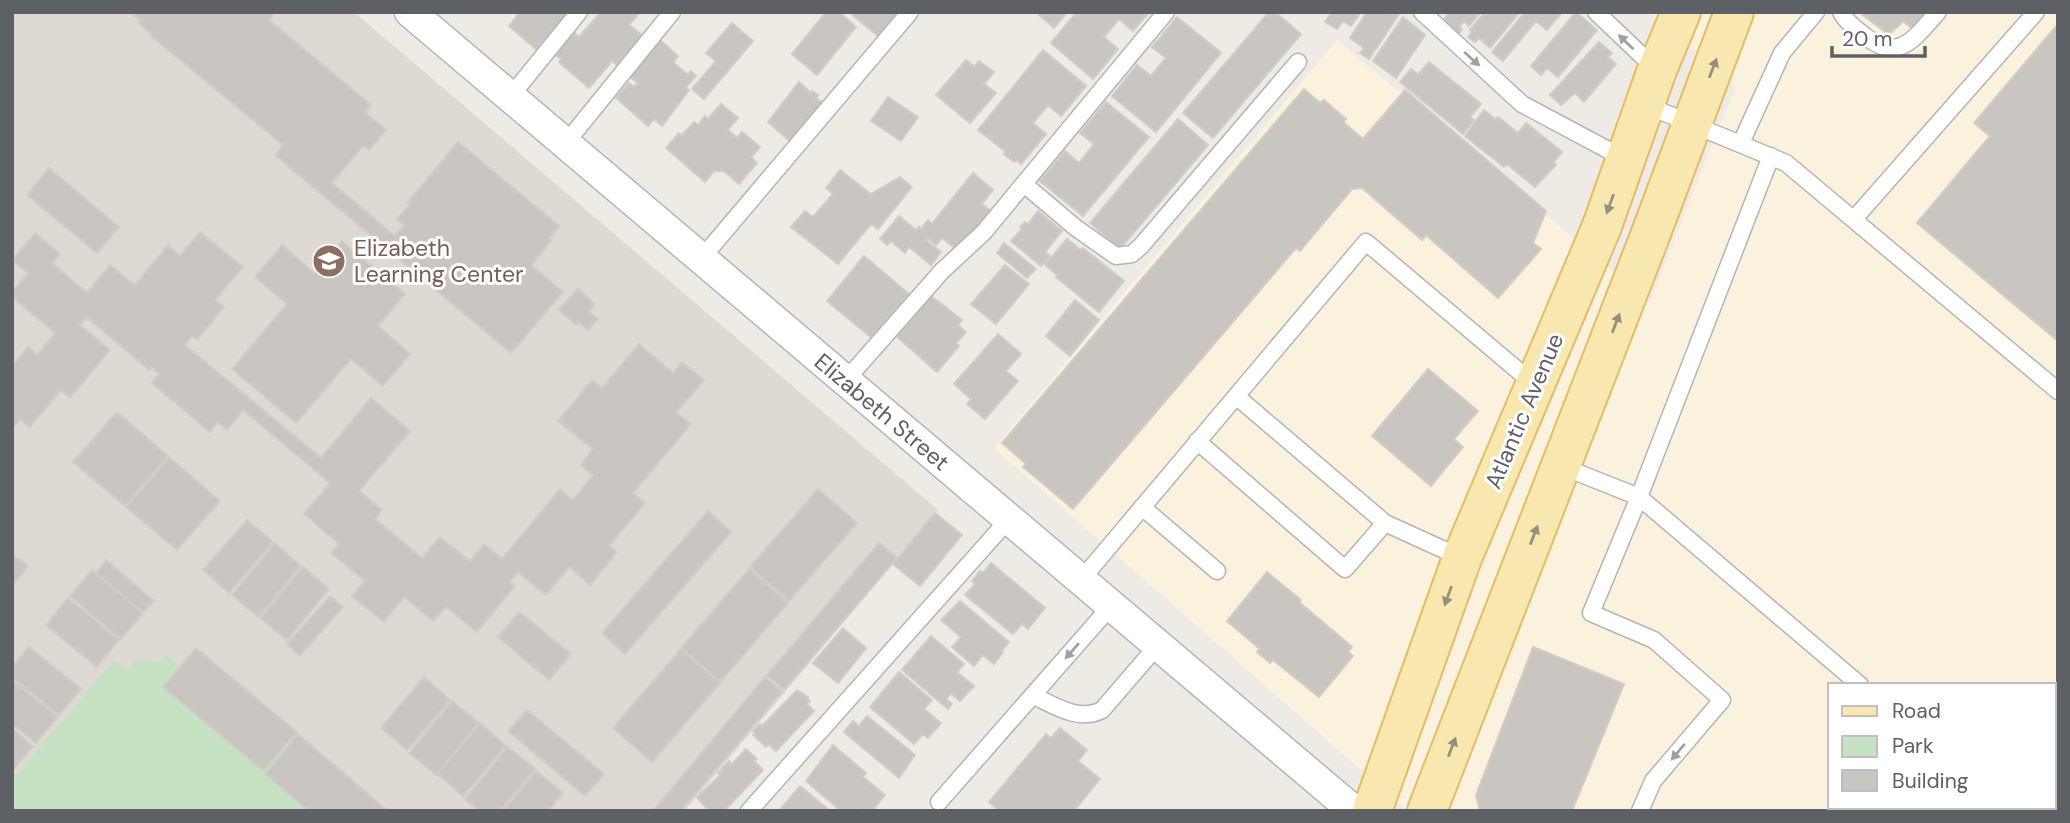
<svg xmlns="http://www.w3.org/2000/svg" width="2070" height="823" viewBox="0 0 2070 823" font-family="'DM Sans',sans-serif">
	<rect width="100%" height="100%" fill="#eeebe5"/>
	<path fill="#fbf2dd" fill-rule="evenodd" d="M1650,12H2058V811H1408L994,448L1337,40L1650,302L1735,87ZM1830,685H2054V807H1830Z"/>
	<path fill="#dedad3" d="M12,12H354L938,510L685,811H12Z"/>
	<path fill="#c5e3c3" d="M166,655L351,811H12V780L114,660L127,670L136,660L149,659L158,663Z"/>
	<path fill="#c9c6c2" stroke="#d2cdc4" stroke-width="2" d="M130,12H271L272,16L269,20L371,105L365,112L386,130L369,150L363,146L332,183L395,236L404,225L397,219L410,204L408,202L458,142L559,226L549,238L552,240L531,265L563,292L511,353L275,155L283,145L150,35L151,34L139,23L141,21Z
		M520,12H569L537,50L509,26Z
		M601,12H640L629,25L643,36L617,65L612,61L589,88L559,62L561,59L552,53L571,30L579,37Z
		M826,12H839L856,27L817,75L792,54Z
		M849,12H900L879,37Z
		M1036,12H1067L1054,28Z
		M1077,12H1149L1133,31L1119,19L1104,37L1118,49L1093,79L1051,43Z
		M1269,12H1275L1301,34L1213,138L1183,113Z
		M1332,12H1361L1351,26L1343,21L1337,29L1325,22Z
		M1367,12L1399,14L1369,59L1360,53L1364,48L1350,38Z
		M1450,12H1481L1469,26L1464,21L1459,27L1462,29L1457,36L1441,23Z
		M1485,12H1520L1490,48L1479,38L1475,42L1468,37L1472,32L1470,30Z
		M1525,12H1562L1547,30L1536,21L1503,61L1492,52Z
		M1576,12L1597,30L1558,77L1547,68L1541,75L1531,66Z
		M1859,12H1929L1914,30L1903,21L1889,35Z
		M1177,17L1221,53L1156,132L1112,96L1137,65L1151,76L1166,58L1152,47Z
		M1403,17L1425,35L1396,78L1373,61Z
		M732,23L753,41L704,99L692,89L716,61L706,53Z
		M2058,24V341L1917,223L1990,136L1974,123Z
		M660,40L678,56L673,62L688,75L691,71L696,76L686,87L689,90L662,126L654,119L648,126L616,98L629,83L634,87L638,83L629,76Z
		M1599,42L1612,53L1608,57L1616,64L1584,102L1575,93L1561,105L1550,95Z
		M1043,50L1086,86L1061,116L1048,105L1033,123L1046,134L1021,164L1016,160L1014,162L1004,154L1006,152L978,130Z
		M966,60L974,67L979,61L994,72L984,84L996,93L970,123L936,95Z
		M1429,62L1481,104L1470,117L1474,120L1463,134L1400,82L1411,69L1418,75Z
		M799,82L811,93L812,91L818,95L816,98L825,104L792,143L768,122Z
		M1304,89L1320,103L1324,100L1346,119L1343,122L1363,139L1405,90L1546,211L1533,243L1541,249L1498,298L1426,235L1422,240L1362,188L1352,189L1300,251L1296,248L1073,509L1023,467L1026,464L1002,443Z
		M888,97L918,117L901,141L871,121Z
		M1106,102L1149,137L1083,216L1040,181L1065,151L1079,163L1094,144L1080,133Z
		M721,104L738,118L728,130L737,138L742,132L760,147L751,157L757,163L739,184L724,171H714L705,182L666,148L679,133L682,135L694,122L698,125L705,116L708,119Z
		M1484,110L1496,120L1498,117L1518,133L1526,123L1562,152L1554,162L1556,165L1535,187L1507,164L1504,167L1465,136Z
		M1178,119L1208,145L1120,249L1090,223Z
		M49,168L119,227L97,253L27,195Z
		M840,170L871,194L900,177L912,187L878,229L871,224L838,264L791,227L805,211L813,217L833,194L826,188Z
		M973,173L993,190L982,204L993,213L960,252L942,238L936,245L928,238L926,240L941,252L931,265L909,247L905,253L891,241L887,245L880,239L899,216L916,230L919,227L921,229L928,220L932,224Z
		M1038,211L1062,231L1045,252L1050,256L1041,266L1011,241L1022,229L1020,227L1025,222L1028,224Z
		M200,232L243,267L215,300L224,307L197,340L192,336L185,345L321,458L371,398L410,431L359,491L382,510L375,519L422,558L440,537L470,561L484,544L502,559L560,489L573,500L593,475L581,465L593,449L558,421L592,380L602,388L639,344L673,373L682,362L704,380L676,412L691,424L633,493L645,503L609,546L617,552L590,585L569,567L546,595L518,572L510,582L515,586L477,632L446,607L433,621L404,597L384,622L352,596L365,581L331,553L339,544L304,514L330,483L243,410L227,430L218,422L210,432L152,383L159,374L151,367L149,370L87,317L80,325L110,350L70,398L61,390L30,427L20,419L12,429V366L28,347L37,355L55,333L12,297V292L28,273L12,260L35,233L60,254L52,263L87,293L110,265L135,285L168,245L180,256Z
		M1067,239L1081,250L1083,248L1124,281L1099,312L1056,277L1057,275L1045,265Z
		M342,241L405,294L378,326L410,354L383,386L351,359L296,423L232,369L287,304L255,277L282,245L314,273Z
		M1004,243L1036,269L1027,278L997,253Z
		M864,256L909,294L872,338L827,301Z
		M1005,265L1029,284L996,324L971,304Z
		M578,289L595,304L589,312L598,319L588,330L579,322L576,325L559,310Z
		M931,296L962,320L958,325L966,332L956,343L959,346L937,372L896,336Z
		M1075,300L1099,320L1070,356L1046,336Z
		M998,334L1021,354L1006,371L1018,381L985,419L967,404L971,399L954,384Z
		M1428,369L1478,411L1454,439L1463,447L1431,486L1372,436Z
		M117,412L168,456L125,506L73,462Z
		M169,457L220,501L177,550L126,507Z
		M818,489L857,523L789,601L750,567Z
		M708,511L731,532L625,654L602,633Z
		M935,513L962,535L920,586L893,564Z
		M247,520L273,542L229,593L203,570Z
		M275,543L301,566L258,617L232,595Z
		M879,543L897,558L784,690L767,675Z
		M12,554L28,566L12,586Z
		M106,560L154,601L143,613L96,573Z
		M991,563L1045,608L1028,629L1022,624L1013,634L965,595L975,584L972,581L980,571L983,573Z
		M303,567L329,589L287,640L260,618Z
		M749,569L788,603L720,682L681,648Z
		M92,570L143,613L121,639L70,596Z
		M1267,572L1301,600L1299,602L1352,647L1348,652L1353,656L1319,697L1273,660L1270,663L1257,652L1260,649L1227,621Z
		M330,596L343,607L300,656L287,644Z
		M68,598L119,640L97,667L46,625Z
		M960,601L1009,642L1001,651L1003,652L994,664L983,655L974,666L952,647L961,637L941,620Z
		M519,612L571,654L549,680L498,637Z
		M843,628L866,648L838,683L813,663Z
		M931,636L964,664L957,672L974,686L960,701L951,693L946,699L952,704L948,709L902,670Z
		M29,647L81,689L59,715L12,677V667Z
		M1533,647L1624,684L1572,811H1480L1476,795Z
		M196,648L297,732L263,771L163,687Z
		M681,649L720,683L652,762L613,728Z
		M899,672L932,700L924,709L941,723L928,738L923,734L914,744L870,707Z
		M424,677L450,700L407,750L381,728Z
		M765,677L782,692L681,811H653Z
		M12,680L58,717L36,743L12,724Z
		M797,690L808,697L807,698L810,701L807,704L814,711L776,751L768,744L766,747L753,735L755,733L753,731L760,724L762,726Z
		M452,701L479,723L436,775L409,753Z
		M527,710L604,774L585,796L508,731Z
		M867,716L915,755L899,778L844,732L853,721L859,726Z
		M480,723L506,746L463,796L437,774Z
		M12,728L33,746L12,771Z
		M1060,728L1087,750L1078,761L1100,779L1074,811H1000L989,802L1046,734L1051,738Z
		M298,734L388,811H309L265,774Z
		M2058,737V811H1995L1998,807H2054V741Z
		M833,745L866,773L863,777L885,795L872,811H859L856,808L854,811H841L806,781Z
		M508,747L535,769L500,811H480L465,799Z
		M746,749L757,759L754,761L763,770L724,811H706L707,809L697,797L720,775L718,773L729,761L732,764Z
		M536,771L563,793L548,811H503Z
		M800,786L830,811H779Z"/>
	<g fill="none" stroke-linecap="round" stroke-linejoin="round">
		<defs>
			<path id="service" d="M1422,12L1522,104L1625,159
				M1596,12L1657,70
				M1841,12C1846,22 1856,29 1865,36C1899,64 1915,37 1938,12
				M510,97L579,12
				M1646,105L1786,163L2058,391
				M1741,143L1782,53L1816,12
				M565,144L672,12
				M1024,184L1076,228L1116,256L1132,254L1141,246L1298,62
				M1854,219L2036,12
				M701,259L910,12
				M845,381L942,271L984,232L1166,12
				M1236,396L1385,523
				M1197,441L1345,569L1385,523L1462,558
				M1561,466L1639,497L1860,685
				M1142,507L1217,571
				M1081,580L1366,242L1534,384
				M1034,696C1055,706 1079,722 1102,710L1158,645
				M2054,711L2058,707
				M939,802L1111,606
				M749,811L1009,519
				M1640,811L1653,781L1722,700L1654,640L1591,613L1639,497L1771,156
				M1969,811L1972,807"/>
			<path id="minor" d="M410,12L1354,811"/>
			<path id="primary" d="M1372,811L1462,558L1602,226L1657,70L1681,12
				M1427,811L1648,241L1734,12"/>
		</defs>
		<use href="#service" stroke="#b2b5b9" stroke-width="19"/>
		<use href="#minor" stroke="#b2b5b9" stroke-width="33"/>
		<use href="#primary" stroke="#e6bb66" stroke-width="42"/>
		<use href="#service" stroke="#fff" stroke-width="16"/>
		<use href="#minor" stroke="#fff" stroke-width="30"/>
		<use href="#primary" stroke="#f8e8af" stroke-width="38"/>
	</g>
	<defs><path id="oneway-solid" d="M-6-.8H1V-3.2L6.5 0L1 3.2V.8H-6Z" transform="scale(1.75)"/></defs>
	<g fill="#9ea0a2">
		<use href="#oneway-solid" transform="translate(1626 42) rotate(-136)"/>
		<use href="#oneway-solid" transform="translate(1472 59) rotate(42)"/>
		<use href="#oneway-solid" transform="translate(1072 651) rotate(131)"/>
		<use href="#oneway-solid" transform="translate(1678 752) rotate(130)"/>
	</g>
	<g fill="#93907e">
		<use href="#oneway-solid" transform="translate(1713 68) rotate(-69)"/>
		<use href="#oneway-solid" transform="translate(1610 204) rotate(110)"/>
		<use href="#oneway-solid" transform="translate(1616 323) rotate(-69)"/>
		<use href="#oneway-solid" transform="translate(1534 535) rotate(-69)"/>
		<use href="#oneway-solid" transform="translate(1448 596) rotate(110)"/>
		<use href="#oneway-solid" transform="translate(1452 747) rotate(-69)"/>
	</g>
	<defs>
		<symbol id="school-disc" viewBox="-11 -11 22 22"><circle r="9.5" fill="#8d6e63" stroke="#fff"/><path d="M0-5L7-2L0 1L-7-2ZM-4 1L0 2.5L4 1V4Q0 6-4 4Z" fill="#fff"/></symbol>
	</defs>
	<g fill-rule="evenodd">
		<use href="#school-disc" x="310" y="242" width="38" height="38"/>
	</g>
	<g text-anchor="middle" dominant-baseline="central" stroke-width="6" stroke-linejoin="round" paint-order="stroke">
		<g font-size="23" fill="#785e54" stroke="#fff" text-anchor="start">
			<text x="354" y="248">Elizabeth<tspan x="354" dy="26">Learning Center</tspan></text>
		</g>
		<g font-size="23" fill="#5d6064" stroke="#fff">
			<text transform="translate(1524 411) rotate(-67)">Atlantic Avenue</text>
			<text transform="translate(882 412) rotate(40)">Elizabeth Street</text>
		</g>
	</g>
	<rect width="2070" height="823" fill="none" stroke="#5d6064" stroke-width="28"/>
	<rect x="1828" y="683" width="228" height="126" fill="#ffffff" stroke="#bebfc1" stroke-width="2"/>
	<rect x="1842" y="706" width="35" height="10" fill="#f8e8af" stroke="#bebfc1" stroke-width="2"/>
	<text x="1892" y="718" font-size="21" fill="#5d6064">Road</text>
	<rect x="1842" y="736" width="35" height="21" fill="#c5e3c3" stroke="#bebfc1" stroke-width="2"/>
	<text x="1892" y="753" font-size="21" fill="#5d6064">Park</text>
	<rect x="1842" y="770" width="35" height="21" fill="#c9c6c2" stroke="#bebfc1" stroke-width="2"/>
	<text x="1892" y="788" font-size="21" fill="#5d6064">Building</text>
	<path d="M1832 46v10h93v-10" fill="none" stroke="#5d6064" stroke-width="3.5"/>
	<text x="1842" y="46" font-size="21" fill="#5d6064" stroke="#ffffff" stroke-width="5" paint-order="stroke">20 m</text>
</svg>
